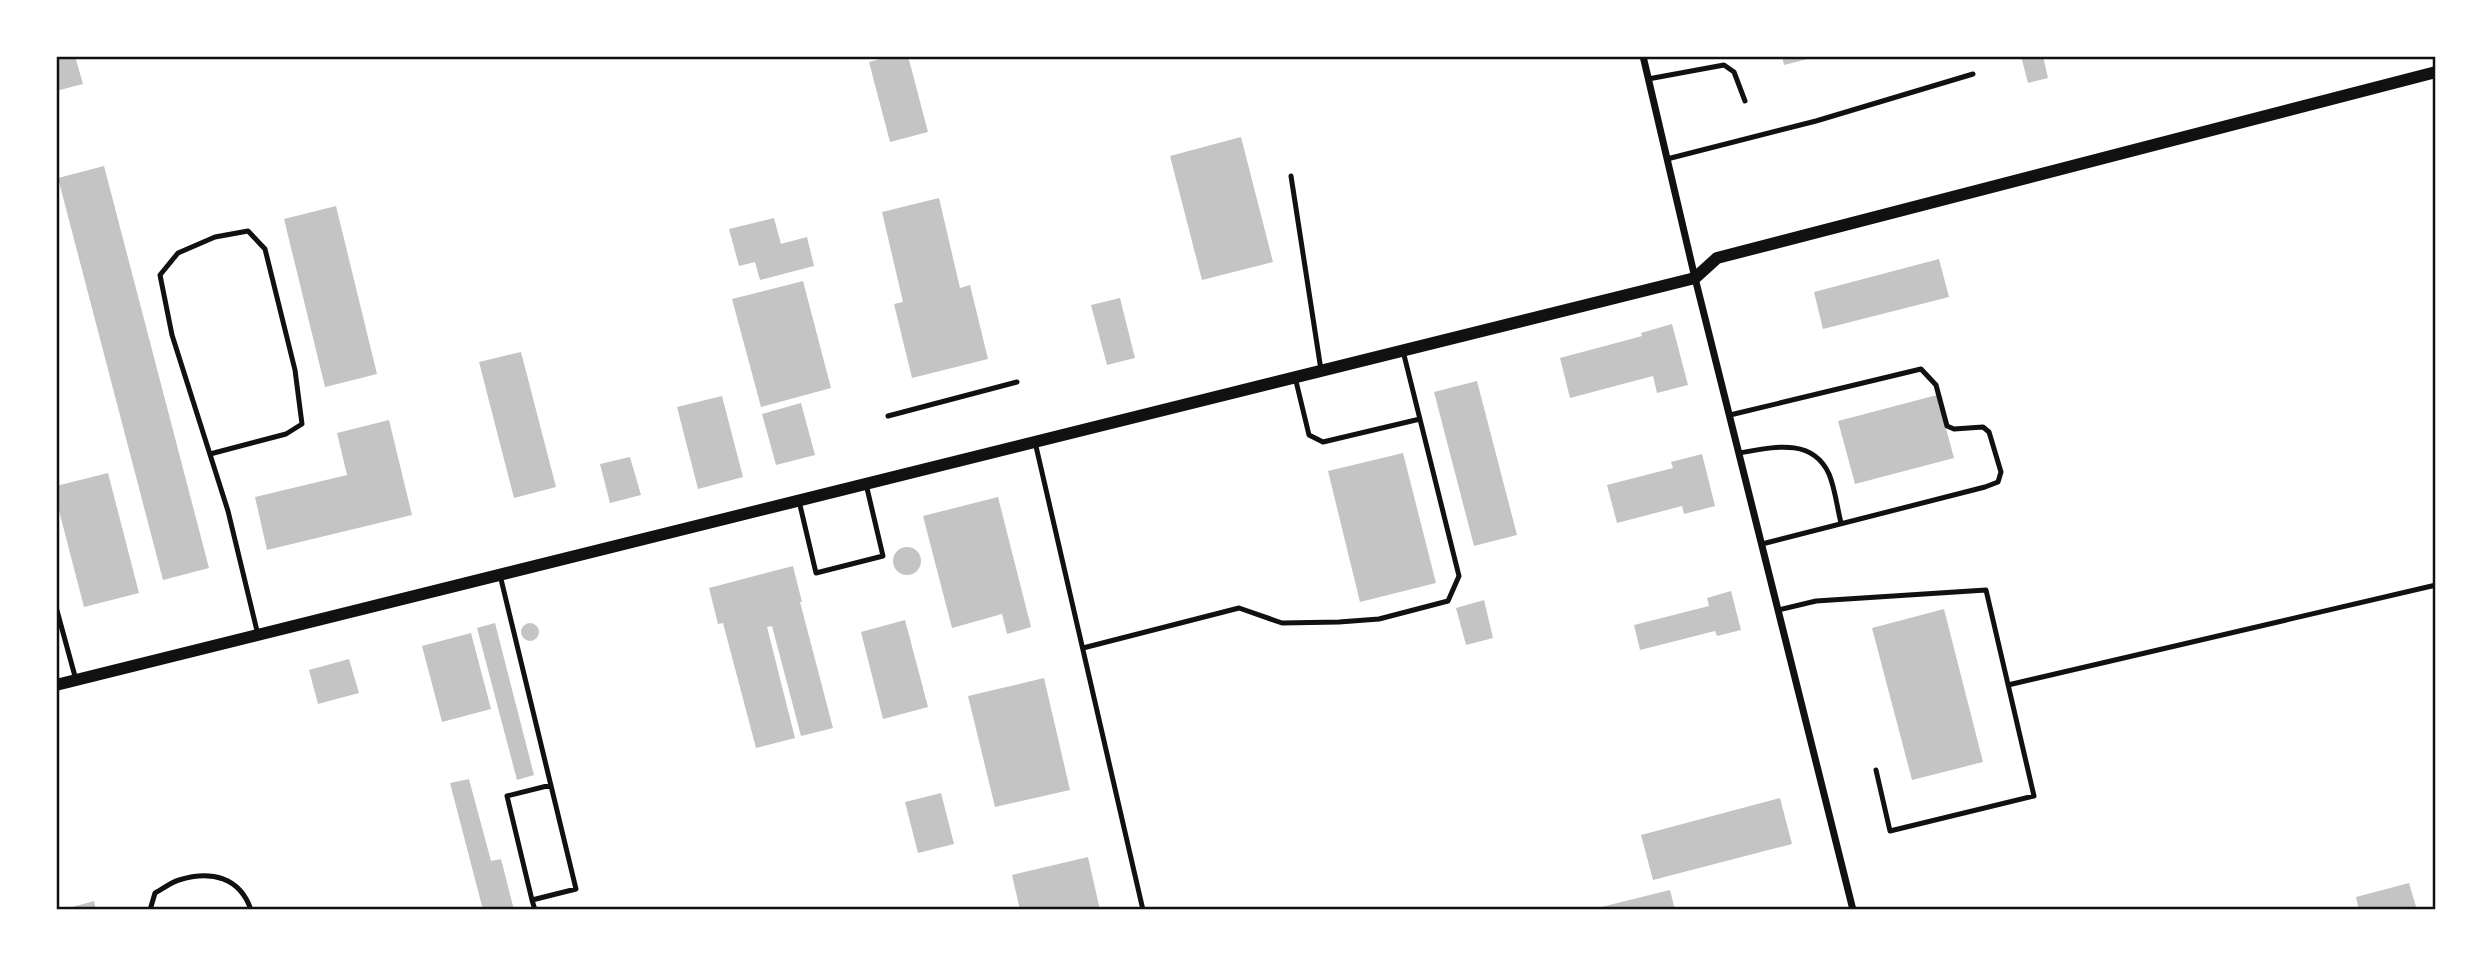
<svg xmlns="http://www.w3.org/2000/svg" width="2492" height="966" viewBox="0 0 2492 966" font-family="Rubik,sans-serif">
	<rect width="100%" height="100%" fill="#fff"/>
	<path fill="#c4c4c4" d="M56,56H75L83,84L56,91Z
		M892,56H908L928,132L890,142L869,62Z
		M1782,56H1815L1816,57L1784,65Z
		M2021,56H2043L2048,78L2028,83Z
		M1241,137L1273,262L1202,280L1170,156Z
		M104,166L209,568L163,580L58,178Z
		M939,198L960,288L970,285L988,359L912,378L894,304L903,302L882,212Z
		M336,206L377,374L325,387L284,219Z
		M774,218L781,244L807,237L814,266L760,280L755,262L739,266L729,229Z
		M1939,259L1949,297L1823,329L1814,292Z
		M803,281L831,388L761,407L732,299Z
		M1120,298L1135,358L1107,365L1091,305Z
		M1672,324L1688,385L1657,393L1653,376L1570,398L1560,358L1642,336L1641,333Z
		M521,352L556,487L514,498L479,362Z
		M1477,381L1517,535L1474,546L1434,392Z
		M1937,395L1954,458L1855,484L1838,421Z
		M722,396L743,477L698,489L677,407Z
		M801,403L815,455L776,465L762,414Z
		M389,420L412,515L267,550L255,497L347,475L337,433Z
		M1403,453L1436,583L1360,602L1328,471Z
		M1702,454L1715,506L1684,514L1682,506L1617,523L1607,485L1673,468L1671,462Z
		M630,457L641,495L610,503L600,464Z
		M108,473L139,593L84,607L56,499V486Z
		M998,497L1031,627L1007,634L1002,614L952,628L923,516Z
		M893 561a14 14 0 1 1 28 0a14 14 0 1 1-28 0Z
		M793,566L802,602H800L833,728L801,736L772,626L767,627L795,738L756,748L723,623L718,624L709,588Z
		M1731,591L1741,630L1717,636L1715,631L1640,650L1634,625L1709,606L1707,598Z
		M1484,600L1493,638L1466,645L1456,608Z
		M1944,609L1983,762L1912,780L1872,628Z
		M905,620L928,707L883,719L861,632Z
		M521 632a9 9 0 1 1 18 0a9 9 0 1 1-18 0Z
		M495,623L534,775L517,780L477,628Z
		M471,633L491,709L442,722L422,646Z
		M349,659L359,693L318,704L309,670Z
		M1044,678L1070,790L995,807L968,696Z
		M469,779L491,861L501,859L514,910H483L450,783Z
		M941,793L954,844L918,853L905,802Z
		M1780,798L1792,844L1653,880L1641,835Z
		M1088,857L1100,910H1020L1012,875Z
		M2409,883L2417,910H2359L2356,897Z
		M1670,890L1675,910H1593V909Z
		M94,901L96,910H65V909Z"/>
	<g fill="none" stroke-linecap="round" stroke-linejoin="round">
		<path stroke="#111" stroke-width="5" d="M1648,79L1724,65L1734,72L1745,101
			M1667,159L1816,121L1973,74
			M1291,176L1321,370
			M1295,377L1309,435L1323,442L1420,419
			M1730,415L1921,369L1936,385L1947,426L1954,429L1983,427L1989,432L2001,472L1998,482L1985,487L1762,544
			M888,416L1017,382
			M1035,442L1143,910
			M1739,453C1770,448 1812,436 1829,474C1835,488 1837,507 1841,523
			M210,454L286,434L302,424L295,370L265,249L248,231L215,237L178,253L160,275L172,335L228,511L258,635
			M799,501L816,573L883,556L866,484
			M500,575L576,889L532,900L535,910
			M56,607L76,680
			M1778,610L1816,601L1986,590L2034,796L1890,831L1876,770
			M1083,648L1239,608L1282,623L1339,622L1379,619L1448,601L1459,576L1403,351
			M2008,685L2436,585
			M532,900L507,796L551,785
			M150,910L155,893C163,889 171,882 179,880C211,870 240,877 251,910"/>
		<path stroke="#111" stroke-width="7" d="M1643,56L1695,278L1853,910"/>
		<path stroke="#111" stroke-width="12" d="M56,685L1695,278L1717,258L2436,72"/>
	</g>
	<rect width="2492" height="966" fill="none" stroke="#ffffff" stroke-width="116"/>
	<rect x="58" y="58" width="2376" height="850" fill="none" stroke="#111" stroke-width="2.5"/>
</svg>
